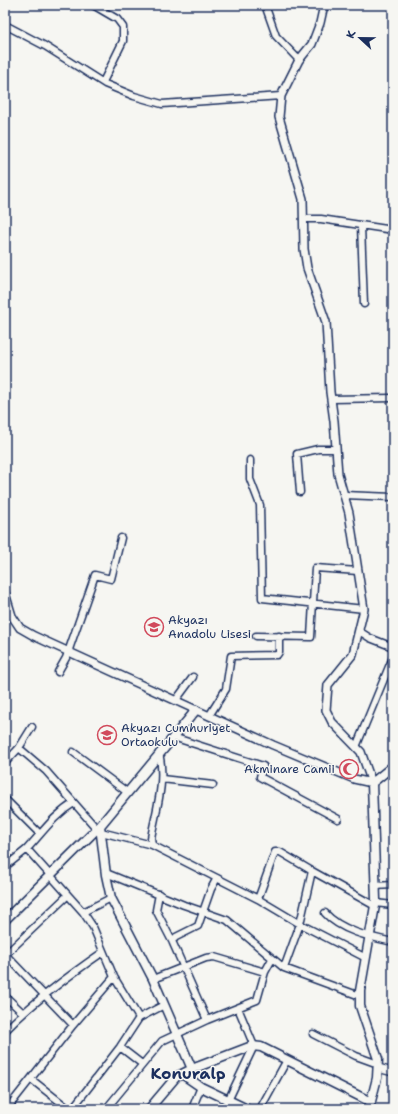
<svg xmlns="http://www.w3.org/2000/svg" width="398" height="1114" viewBox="0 0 398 1114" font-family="'Shantell Sans',sans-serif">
	<rect width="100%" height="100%" fill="#f6f6f2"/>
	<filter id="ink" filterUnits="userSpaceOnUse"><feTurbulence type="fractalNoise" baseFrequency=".025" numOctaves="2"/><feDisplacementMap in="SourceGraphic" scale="8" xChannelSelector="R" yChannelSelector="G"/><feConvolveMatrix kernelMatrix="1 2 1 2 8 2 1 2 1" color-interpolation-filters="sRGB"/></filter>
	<g filter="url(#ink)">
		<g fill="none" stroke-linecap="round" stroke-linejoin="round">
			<defs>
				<path id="minor" d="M93,5L117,19L123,27V41L103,82
					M265,5L276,36L299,60
					M5,29L7,26L45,46L105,84L134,96L162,104L281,96
					M303,219H321L393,230
					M361,226L364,304
					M331,399L393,398
					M250,460V479L260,505L262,598L364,609
					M300,492L297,454L318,449H336
					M344,495L393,497
					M359,631L370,638L393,647
					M256,636L311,637L315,568L358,571
					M58,672L66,658L95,575L111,579L121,538
					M176,700L193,677
					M209,716L226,689L231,656L277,655L279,652V636
					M173,737L263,766L260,777L338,819
					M356,747L393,657
					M19,748L46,771L97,829
					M73,752L127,792
					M5,763L19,748L32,727
					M162,779L213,785
					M5,799L39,833
					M101,832L152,845L258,899L300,924L366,958
					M152,845L151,838C156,810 166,781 159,753
					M27,849L83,912L93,927L114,977L139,1018
					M5,867C12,861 20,855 27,849C42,833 54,815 74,803
					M312,871L375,906
					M106,873L184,905L227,920L284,968L360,996
					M375,886L393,885
					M159,894L156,910L172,941L207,1020
					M258,899L275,852H280L312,871L300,924L284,968
					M375,903L393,905
					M83,912L111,898
					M325,913C341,931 370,937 393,942
					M172,941L176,937L198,926L211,889L217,878
					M5,954L73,1025
					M5,955L67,896
					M153,979L206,958L214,957L265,972
					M5,996L23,1013
					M5,1031C34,1001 68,976 103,952
					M313,1034L356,1056L378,1064
					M120,1047L142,1064
					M31,1079L69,1109
					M7,1109L73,1025L114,977
					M72,1109L120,1047L139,1018L164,1005
					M106,1109L162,1041L207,1020L257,1000L265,972L272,959
					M192,1109L201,1087
					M224,1109L254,1046L238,1008
					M260,1109L287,1060"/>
				<path id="tertiary" d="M5,593L12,616L20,628L34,636L273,745L354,779L372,783L361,752L332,722L326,710L328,685L353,654L364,609L349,513L338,474L334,421L330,392L326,322L307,268L304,249L303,199L279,117L281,96L299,60L312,44L320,23L324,5
					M378,1068L393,1072"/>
				<path id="secondary" d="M100,826L106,875L111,898L153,979L192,1069
					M5,920L100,826L196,710
					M182,1074L201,1087L247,1109
					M149,1109L176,1077L192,1069L252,1046L261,1047L371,1102
					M369,1109L377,1078L378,1059L360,1006V991L376,900L372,783L393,766"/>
			</defs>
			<use href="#minor" stroke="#1b2f5e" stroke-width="9"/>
			<use href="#tertiary" stroke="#1b2f5e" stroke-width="10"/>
			<use href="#secondary" stroke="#1b2f5e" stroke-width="11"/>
			<use href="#minor" stroke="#f6f6f2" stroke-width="6"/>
			<use href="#tertiary" stroke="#f6f6f2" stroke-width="7"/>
			<use href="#secondary" stroke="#f6f6f2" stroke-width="8"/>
		</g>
	</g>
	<defs>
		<symbol id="school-ring" viewBox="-11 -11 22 22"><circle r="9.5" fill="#f6f6f2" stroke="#d1495b" stroke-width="1.5"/><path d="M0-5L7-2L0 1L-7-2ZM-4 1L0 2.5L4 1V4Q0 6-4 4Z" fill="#d1495b"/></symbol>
		<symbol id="mosque-ring" viewBox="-11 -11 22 22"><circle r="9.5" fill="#f6f6f2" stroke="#d1495b" stroke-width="1.5"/><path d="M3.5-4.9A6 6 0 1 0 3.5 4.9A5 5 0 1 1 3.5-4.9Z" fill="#d1495b"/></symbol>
	</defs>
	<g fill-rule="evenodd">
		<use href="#school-ring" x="143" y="616" width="22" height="22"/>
		<use href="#school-ring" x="96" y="724" width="22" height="22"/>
		<use href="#mosque-ring" x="338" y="758" width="22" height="22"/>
	</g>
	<g text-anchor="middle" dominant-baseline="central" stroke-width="3" stroke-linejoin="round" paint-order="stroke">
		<g font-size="12" fill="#1b2f5e" stroke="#f6f6f2" text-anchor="start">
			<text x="168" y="620">Akyazı<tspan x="168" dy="14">Anadolu Lisesi</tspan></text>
			<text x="121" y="728">Akyazı Cumhuriyet<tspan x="121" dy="14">Ortaokulu</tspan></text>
			<text x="335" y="769" text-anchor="end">Akminare Camii</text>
		</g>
		<g font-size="16" font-weight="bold" fill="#1b2f5e" stroke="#f6f6f2">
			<text x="188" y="1073">Konuralp</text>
		</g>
	</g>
	<rect width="398" height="1114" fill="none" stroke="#f6f6f2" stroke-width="20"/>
	<rect x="10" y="10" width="378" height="1094" fill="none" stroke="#1b2f5e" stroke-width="1.5" filter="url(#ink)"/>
	<g transform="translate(360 38) rotate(292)" stroke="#f6f6f2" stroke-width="3" paint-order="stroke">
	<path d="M0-3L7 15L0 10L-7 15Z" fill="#1b2f5e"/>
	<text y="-6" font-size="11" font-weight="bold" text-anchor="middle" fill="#1b2f5e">K</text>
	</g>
</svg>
